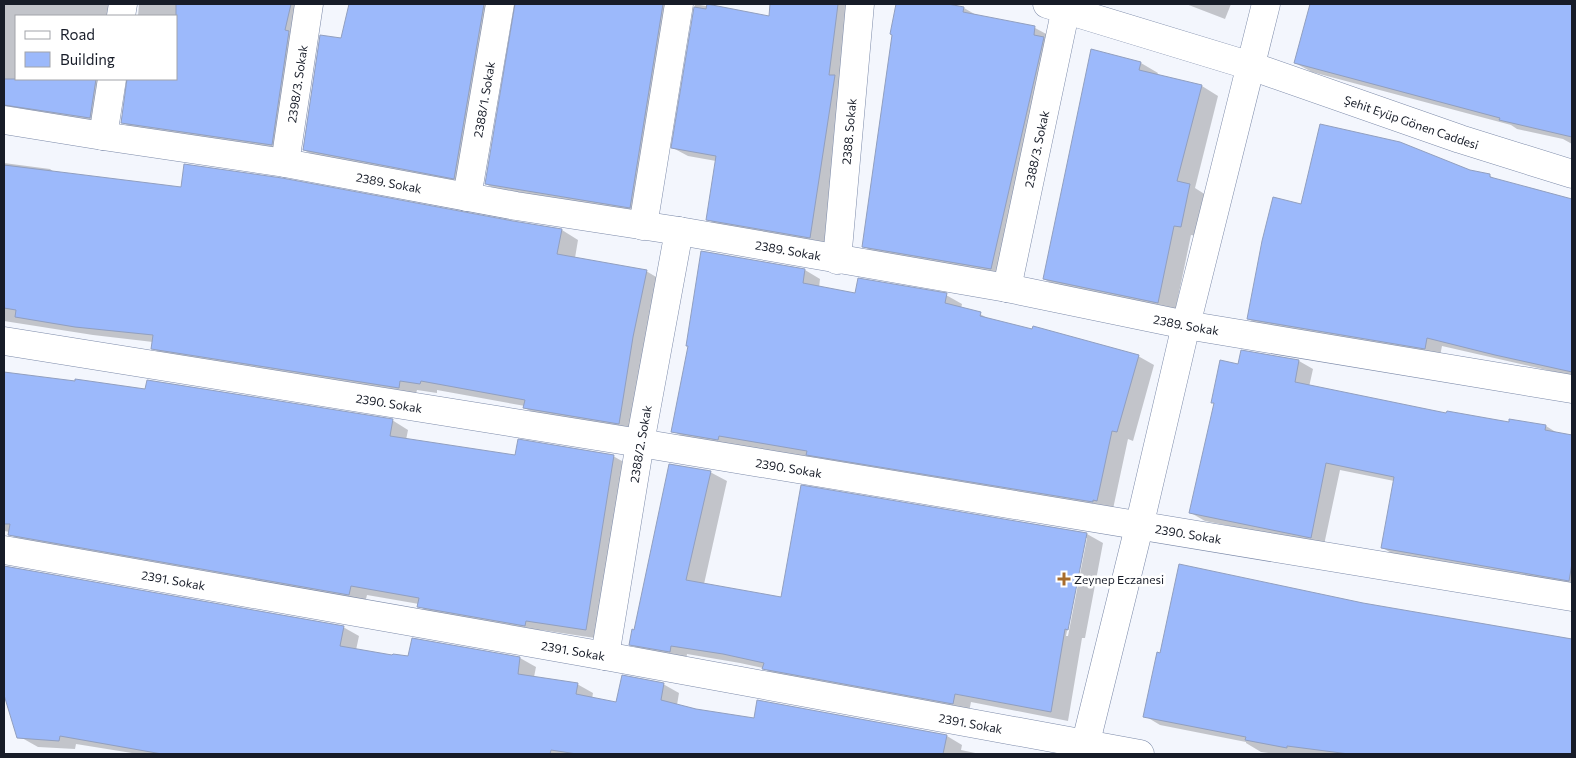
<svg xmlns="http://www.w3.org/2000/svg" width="1576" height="758" viewBox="0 0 1576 758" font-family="Commissioner,sans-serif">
	<rect width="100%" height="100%" fill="#f3f6fd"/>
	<path fill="#0003" fill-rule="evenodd" d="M4,4H130L125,16H16V79H119L108,128L4,116Z
		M139,4H311L290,155L140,133L122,122L128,79H176V16H138Z
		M350,4H503L470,187L320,159L304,150L342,40Z
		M516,4H676L646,216L502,193L486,184Z
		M695,4L770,18L772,4H854L825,246L722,228L707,219L716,161L688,156L673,148Z
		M897,4H942L964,8L978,16L1035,28L1050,36L1006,277L878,255L863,246L893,35L891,34Z
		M1186,4H1231L1225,19Z
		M1311,4H1572V144L1563,139L1517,129L1511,125L1312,72L1295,63Z
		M1141,63L1158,73L1157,75L1202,86L1218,96L1195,188L1206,195L1198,236L1191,235L1175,312L1061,289L1044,279Z
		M4,163L50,169L54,172L182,188L562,230L578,240L575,258L646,271L663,281L636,433L541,417L525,408V406L437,390V393L417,390L415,397L169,358L152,348L153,342L93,335L4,321Z
		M1470,172L1490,176L1497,180L1572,204V378L1568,375L1442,346L1440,356L1263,327L1248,319L1302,206Z
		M805,270L820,279L819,288L856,295H946L962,304L961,309L980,314L993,321L1138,356L1154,365L1133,441L1128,439L1113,509L689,440L673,431Z
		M1242,351L1299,361L1313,369L1309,387L1447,415L1510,424L1546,426L1559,434L1572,436V586L1396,556L1383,548L1394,481L1340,470L1324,545L1205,521L1191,513L1215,404L1212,402L1239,365Z
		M4,374L392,420L408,430L406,440L516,457L613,456L629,465L602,639L541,630V634L434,616L419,606V604L367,595L365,603L25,543L9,534L10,532L4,531Z
		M710,472L727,481L704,584L782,599L1087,534L1103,543L1085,638H1082L1068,721L971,702L969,712L780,678L763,668L740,663L687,654L686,660L647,653L630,644ZM1085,538H1087L1068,636H1066Z
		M4,567L343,627L359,636L356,650L409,658L413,639L520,658L536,667L534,677L577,684L593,693L592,699L617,703L663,684L679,693L677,705L695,710L755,720L947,736L962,745L961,750L980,754H138L76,744L75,749L38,747L22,738L4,677Z
		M1363,604L1572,639V754H1276L1261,752L1246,743V742L1160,725L1145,716L1161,654Z"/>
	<path fill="#9cb9fb" stroke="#919fbf" d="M176,4H291L285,30L289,31L272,145L121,123L127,79H176Z
		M349,4H484L454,179L303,150L320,35L341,38Z
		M515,4H663L630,208L485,184Z
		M707,4L769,16L770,4H838L829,75H835L810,238L706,220L716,156L671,148L694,7L706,9Z
		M896,4H948L964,7L963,12L1035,26L1034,35L1044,37L991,269L862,247L892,35L890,34Z
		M1310,4H1572V137L1499,120L1500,118L1294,63Z
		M1091,49L1141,62L1139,70L1202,85L1177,181L1190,184L1181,227L1174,226L1158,303L1043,279Z
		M4,79H96L90,118L4,105Z
		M1320,124L1400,142L1470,170L1490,174V177L1572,199V372L1495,355L1427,338L1425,349L1247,319L1262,241L1273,197L1301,204Z
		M184,164L282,178L513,221L562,229L557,254L647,270L633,337L619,424L523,408L525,400L421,381L420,384L400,381L399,388L151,349L153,335L75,327L15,317L16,310L4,308V165L181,187Z
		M701,251L805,269L803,283L855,293L858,278L947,293L945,303L981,312L980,316L1032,329L1033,326L1139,355L1117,432L1112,431L1097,501L1093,500V502L806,455L807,451L719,436L718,440L671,432L688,346H686Z
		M1241,350L1299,360L1295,382L1446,413L1447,411L1509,422V419L1546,425L1545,430L1572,435V563L1569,581L1381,548L1394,477L1326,463L1311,538L1189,513L1214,403H1211L1220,360L1238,364Z
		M4,372L75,381V379L145,389L147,380L393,419L390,436L515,455L518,439L614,455L586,630L526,621L525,626L417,607L419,598L351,586L349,595L8,535L10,524H4Z
		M669,464L711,471L686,580L781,597L801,485L1087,533L1068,630L1065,629L1051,712L955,694L953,704L762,669L764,663L723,654L671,646L670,652L629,645L632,629L634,630Z
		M1179,564L1363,603L1572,639V754H1349L1287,746V748L1245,740L1246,737L1143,717L1157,652L1160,653Z
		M4,566L344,626L340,646L392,655L393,654L408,656L412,638L520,657L518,674L578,683L576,694L616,702L622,675L664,683L661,700L696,709L754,718L757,700L947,735L943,754H577L551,750L550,754H162L60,736L59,741L17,738L4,695Z"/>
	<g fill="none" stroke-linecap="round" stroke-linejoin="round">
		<defs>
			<g id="minor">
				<path d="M121,16L123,4"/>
				<path id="s1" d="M1251,66L1460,139L1572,174"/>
				<path id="s2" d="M4,120L103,136L285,163L516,206L679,231L1007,288L1186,325L1572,389"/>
				<path d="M103,136L112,79"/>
				<path id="s3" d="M285,163L309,4"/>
				<path id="s4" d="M467,197L500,4"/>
				<path d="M643,226L679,4"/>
				<path id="s5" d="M837,260L860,4"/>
				<path id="s6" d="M1007,288L1066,8"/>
				<path id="s7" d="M4,341L640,443L1572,597"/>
				<path id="s8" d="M4,550L605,656L1140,754"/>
				<path id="s9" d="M605,656L640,443L679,231"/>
			</g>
			<path id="major" d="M1047,4L1251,66
				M1083,754L1139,527L1186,325L1266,4"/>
		</defs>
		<use href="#minor" stroke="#7c8aa9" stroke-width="29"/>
		<use href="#major" stroke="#7c8aa9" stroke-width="29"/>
		<use href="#minor" stroke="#fff" stroke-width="28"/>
		<use href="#major" stroke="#fff" stroke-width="28"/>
	</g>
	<path fill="#a76c2d" stroke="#fff" stroke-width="2" d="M1061.5 571.5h5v5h5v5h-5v5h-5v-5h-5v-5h5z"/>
	<g text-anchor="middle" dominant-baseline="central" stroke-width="5" stroke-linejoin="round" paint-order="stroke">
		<g font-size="12" fill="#171c28" stroke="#fff">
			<text stroke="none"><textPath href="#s3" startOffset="80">2398/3. Sokak</textPath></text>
			<text stroke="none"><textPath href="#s4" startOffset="99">2388/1. Sokak</textPath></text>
			<text stroke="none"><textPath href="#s1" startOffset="170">Şehit Eyüp Gönen Caddesi</textPath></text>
			<text stroke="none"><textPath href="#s5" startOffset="129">2388. Sokak</textPath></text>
			<text stroke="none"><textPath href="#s6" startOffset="142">2388/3. Sokak</textPath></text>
			<text stroke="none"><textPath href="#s2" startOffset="390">2389. Sokak</textPath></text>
			<text stroke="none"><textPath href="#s2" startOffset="795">2389. Sokak</textPath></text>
			<text stroke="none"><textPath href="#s2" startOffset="1200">2389. Sokak</textPath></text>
			<text stroke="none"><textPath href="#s7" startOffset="390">2390. Sokak</textPath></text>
			<text stroke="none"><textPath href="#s9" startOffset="215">2388/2. Sokak</textPath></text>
			<text stroke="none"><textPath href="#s7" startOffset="795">2390. Sokak</textPath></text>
			<text stroke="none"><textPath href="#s7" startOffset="1200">2390. Sokak</textPath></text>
			<text stroke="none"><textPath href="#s8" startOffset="172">2391. Sokak</textPath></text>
			<text stroke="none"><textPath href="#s8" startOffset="578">2391. Sokak</textPath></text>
			<text stroke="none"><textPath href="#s8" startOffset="982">2391. Sokak</textPath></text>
		</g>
		<g font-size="12" fill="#171c28" stroke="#fff" text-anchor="start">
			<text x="1074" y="579">Zeynep Eczanesi</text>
		</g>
	</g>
	<rect width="1576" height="758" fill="none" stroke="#171c28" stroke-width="10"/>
	<rect x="15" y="15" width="162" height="65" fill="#ffffff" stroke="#a2a4a9"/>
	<rect x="25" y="31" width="25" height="8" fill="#ffffff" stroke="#a2a4a9"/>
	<text x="60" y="40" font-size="15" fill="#171c28">Road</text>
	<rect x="25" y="52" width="25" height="15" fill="#9cb9fb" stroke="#a2a4a9"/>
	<text x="60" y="65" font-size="15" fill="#171c28">Building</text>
</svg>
